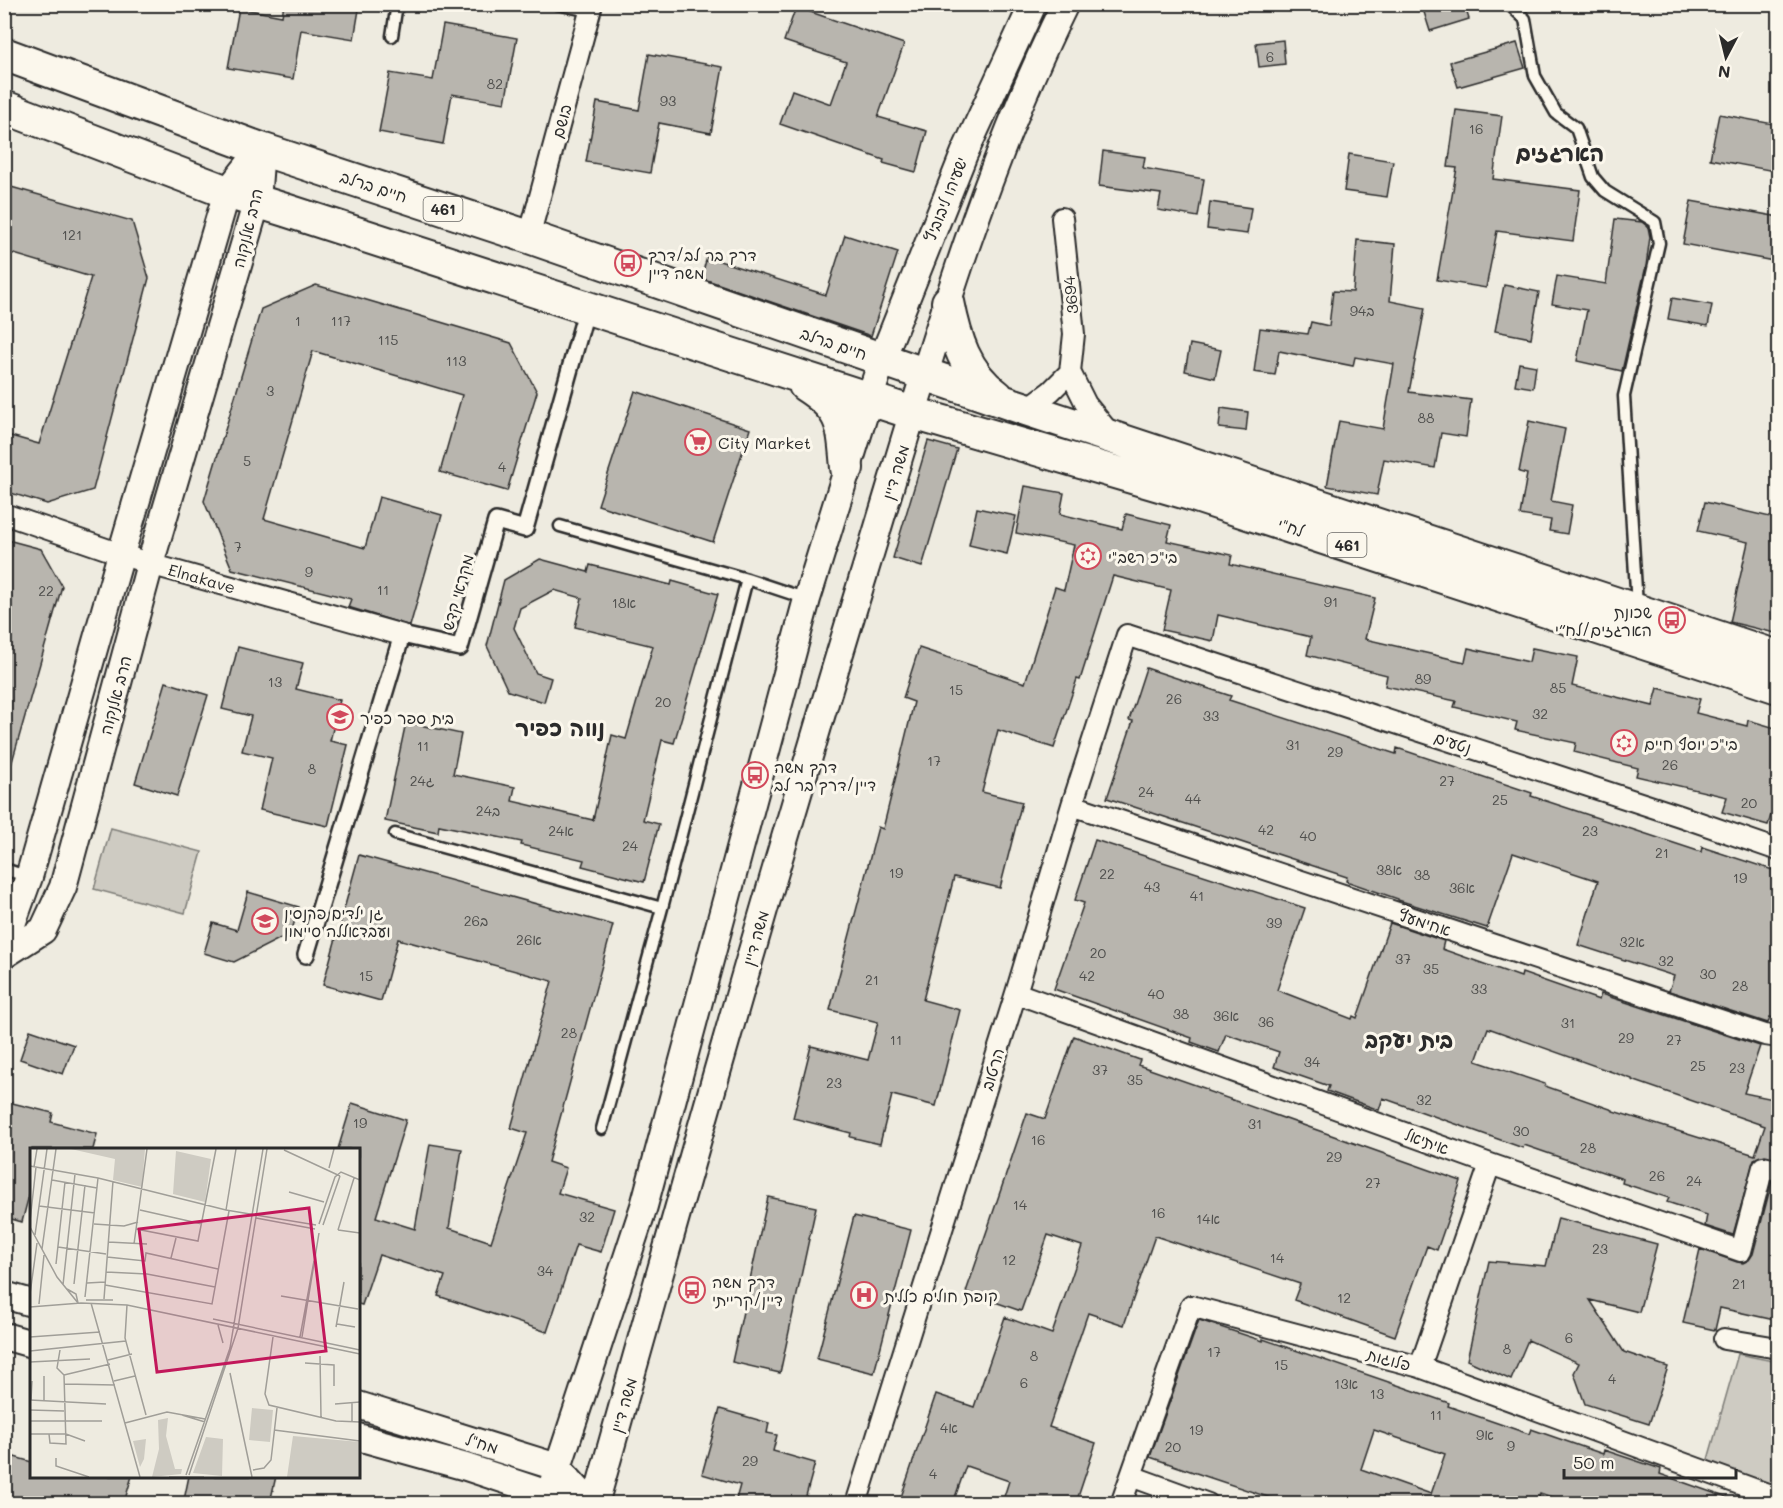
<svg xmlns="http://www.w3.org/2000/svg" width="1783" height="1508" viewBox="0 0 1783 1508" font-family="Mali,'Playpen Sans Hebrew',sans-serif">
	<rect width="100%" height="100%" fill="#eeebe0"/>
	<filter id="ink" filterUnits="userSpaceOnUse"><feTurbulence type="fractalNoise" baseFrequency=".0167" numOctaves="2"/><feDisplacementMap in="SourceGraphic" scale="12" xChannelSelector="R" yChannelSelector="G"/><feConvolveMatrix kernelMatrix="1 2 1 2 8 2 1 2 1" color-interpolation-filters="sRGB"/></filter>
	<g filter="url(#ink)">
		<path fill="#cecbc2" stroke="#7c7b76" stroke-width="1.5" d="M111,828L202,852L185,913L94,889Z
			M1738,1354L1778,1362V1486L1707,1463Z"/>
		<path fill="#b8b5ae" stroke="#2b2b2b" stroke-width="1.5" fill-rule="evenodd" d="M284,4H360L354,39L301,30L293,79L228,68L239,8L282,16Z
			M1437,4H1464L1469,19L1430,31L1423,9Z
			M796,7L904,44L878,117L927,131L916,172L883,163L884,160L780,124L792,90L831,104L846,62L784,41Z
			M443,25L517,38L505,103L452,94L443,144L379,132L390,73L433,80Z
			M1283,40L1285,64L1259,67L1256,43Z
			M1517,43L1525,68L1458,87L1450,62Z
			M649,54L723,67L711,133L659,123L650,173L586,162L597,102L639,110Z
			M1456,110L1502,116L1493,179L1580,190L1573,241L1497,231L1486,288L1437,280L1457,168L1448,167Z
			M1719,114L1779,125V146L1774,171L1710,159Z
			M1103,151L1145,157L1143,168L1204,179L1198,217L1158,210L1161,194L1099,186Z
			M1349,154L1393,161L1387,197L1344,191Z
			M4,185L132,221L149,278L93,490L47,504L4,491V434L39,444L91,277L4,251Z
			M1691,201L1779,217V262L1683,244Z
			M1210,202L1251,208L1247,234L1207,229Z
			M1615,219L1642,222L1648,227L1650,237L1646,266L1622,371L1577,361L1587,310L1552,304L1557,276L1606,284Z
			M845,235L898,252L871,336L701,278L707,257L826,295Z
			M1357,240L1395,244L1390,301L1425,308L1409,392L1471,400L1466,437L1441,433L1435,468L1384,459L1377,495L1327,486L1339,421L1383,429L1394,364L1355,357L1353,366L1279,351L1275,375L1254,372L1260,328L1308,334L1311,322L1329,326L1333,291L1353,292Z
			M316,285L511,343L537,392L507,491L440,472L462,395L313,351L264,519L365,548L379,497L442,515L410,626L348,607L351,599L232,569L204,501L261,309Z
			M1504,285L1539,292L1531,338L1495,331Z
			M1672,298L1712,305L1708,326L1668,319Z
			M1190,344L1221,350L1215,378L1185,371Z
			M1519,363L1536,366L1533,388L1515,385Z
			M635,391L750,429L713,542L598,505Z
			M1221,408L1248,412L1246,431L1219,428Z
			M1529,421L1565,429L1551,501L1572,505L1567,534L1549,531L1551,520L1520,515L1527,474L1519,472Z
			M928,441L957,449L922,567L893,558Z
			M1025,486L1064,493L1060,514L1122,529L1126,514L1171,525L1167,541L1232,555L1230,564L1375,598L1365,639L1465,662L1468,648L1529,662L1532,648L1578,657L1572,686L1653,706L1658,688L1700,699L1696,713L1747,726L1748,720L1779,729V789L1768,825L1722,812L1727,797L1636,776L1638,768L1574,752L1576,743L1515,730L1517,722L1454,707L1456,701L1385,686L1387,675L1307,655L1311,637L1218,615L1213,641L1162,630L1171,590L1113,576L1080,680L1077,679L1054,748L998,730L982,792L1022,802L1000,888L954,877L923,1000L960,1010L936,1106L892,1095L880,1144L850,1137L851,1133L793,1118L811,1046L868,1060L878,1022L830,1010L878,827L883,829L914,702L903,698L919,648L1025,683L1055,587L1064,590L1074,545L1016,533Z
			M1705,502L1779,519V574L1774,594L1779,595V634L1730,622L1748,542L1698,531Z
			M977,508L1016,516L1007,554L969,545Z
			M4,539L41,549L62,586L10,769L4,768Z
			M540,559L588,572L590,565L671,585L672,581L718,594L674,743L662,740L643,820L659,824L644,882L582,866L584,860L521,845L522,842L439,825L438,832L385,821L406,722L461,734L453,774L515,787L512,801L593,820L612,735L626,739L653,646L575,627L582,598L554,590L520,608L514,628L536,673L551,678L544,702L508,691L487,646L504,580Z
			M238,647L303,663L296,689L340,700L330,741L348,745L328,826L260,810L272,758L242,751L251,716L222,709Z
			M1146,668L1231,696L1229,700L1396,754L1397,748L1532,793L1531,796L1701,852L1702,847L1779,872V1020L1770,1017L1768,1023L1669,991L1674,976L1578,945L1598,881L1513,853L1487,928L1398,900V899L1346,881L1347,877L1107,798L1133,721L1129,720Z
			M166,682L208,695L177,796L135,783Z
			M1095,840L1305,908L1277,990L1352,1019L1353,1016L1357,1018L1390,923L1444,941L1442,949L1521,977L1522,973L1599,1000L1601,994L1760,1046L1744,1093L1773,1099L1775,1095L1779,1096V1158L1765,1155L1754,1159L1733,1235L1705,1226L1707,1215L1667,1202L1669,1198L1622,1183L1623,1179L1524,1145L1523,1148L1383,1098L1379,1110L1327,1091L1329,1086L1274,1067L1279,1052L1226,1034L1219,1052L1191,1042L1192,1038L1054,989L1084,903L1075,900ZM1488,1028L1632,1079V1080L1765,1126L1755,1155L1613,1111V1110L1545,1086V1084L1476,1061Z
			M359,855L613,925L548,1162L566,1168L558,1193L614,1209L601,1252L576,1245L547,1332L438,1296L445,1276L379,1255L362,1305L358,1304V1149H338L352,1103L406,1120L376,1217L415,1229L430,1144L462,1149L449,1228L491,1242L527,1133L511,1128L552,981L398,939L381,1001L323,985Z
			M248,892L299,907L291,933L234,962L204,953L213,923L237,930Z
			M30,1030L74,1045L63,1074L20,1059Z
			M1074,1036L1140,1060L1138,1065L1207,1089V1091L1461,1181L1437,1250L1427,1246L1395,1336L1294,1300L1300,1284L1155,1236L1124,1325L1088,1313L1049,1427L1096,1443L1076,1503H1002L1009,1481L966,1466L953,1503H899L936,1394L974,1407L1005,1317L1052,1334L1082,1246L1048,1235L1021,1311L966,1292L1027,1113L1045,1119Z
			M4,1101L53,1113L51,1122L97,1134L93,1149H32V1184L22,1222L4,1217Z
			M1772,1181L1779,1182V1321L1720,1308L1715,1330L1683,1323L1700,1249L1737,1262L1743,1263L1749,1260L1753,1254Z
			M768,1197L816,1207L780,1373L732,1362Z
			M854,1216L911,1230L874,1373L817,1359Z
			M1558,1218L1657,1244L1639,1312L1590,1300L1624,1352L1668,1367L1649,1424L1585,1404L1574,1373L1579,1363L1528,1340L1511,1380L1467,1360L1489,1261L1546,1266Z
			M1199,1320L1263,1341V1339L1406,1388L1449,1403L1448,1406L1529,1434L1531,1429L1603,1454L1604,1450L1661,1469L1660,1474L1736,1501L1735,1503H1569L1540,1493L1538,1503H1286L1196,1473L1150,1457ZM1374,1430L1445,1454L1431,1494L1361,1469Z
			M720,1409L769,1423L767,1433L777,1435L773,1451L815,1463L804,1503H735L740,1485L702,1474Z
			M4,1454L32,1462V1476H132L124,1503H4Z
			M189,1476H276L270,1503H200L184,1500Z"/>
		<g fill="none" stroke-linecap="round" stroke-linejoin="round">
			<defs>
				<path id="service" d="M557,4L590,11
					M1509,4L1525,19L1535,76L1556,113L1576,128L1593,177L1605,191L1655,222L1659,243L1624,396L1637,606
					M392,36L397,4
					M560,526L747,579
					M395,834L662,908
					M4,869L29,877
					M602,1129L662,908L747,579L807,599"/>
				<path id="pedestrian" d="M306,955L402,635L460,648L496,521L525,529L587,308"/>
				<path id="minor" d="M1062,218L1074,334L1070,372L1086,404L1112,436
					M529,237L592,4
					M1027,409L1051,391L1070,372
					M4,514L150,564L402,635
					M1072,805L1765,1035L1778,1037
					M1016,993L1490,1164L1741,1251L1763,1167L1778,1170
					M1724,1339L1778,1348
					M1420,1367L1490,1164
					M1131,1476L1208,1504
					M548,1494L582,1504
					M856,1504L1016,993L1072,805L1127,635L1680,816L1778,850
					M1121,1504L1191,1306L1420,1367L1778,1498"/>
				<path id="tertiary" d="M4,946L29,877L121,554L227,192L261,149
					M4,955L43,930L63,887L150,564L257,201L261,149
					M4,1295L32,1303
					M4,1336L32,1344
					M358,1405L557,1467L591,1504
					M358,1437L466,1467L548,1494
					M546,1504L644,1206L807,599L869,399L886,349L964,154L1033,4
					M595,1504C682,1194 769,885 863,577C922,384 975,187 1065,4"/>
				<path id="primary" d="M4,54L261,149L529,237L1008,403L1778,657
					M4,107L227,192L285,210L913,413L1190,494L1778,687
					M948,302C955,338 965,373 997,396
					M805,385C844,410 843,424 847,468"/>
			</defs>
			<use href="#service" stroke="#2b2b2b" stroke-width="15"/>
			<use href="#pedestrian" stroke="#2b2b2b" stroke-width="20"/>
			<use href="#minor" stroke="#2b2b2b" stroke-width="24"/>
			<use href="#tertiary" stroke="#2b2b2b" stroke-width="30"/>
			<use href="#primary" stroke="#2b2b2b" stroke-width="36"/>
			<use href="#service" stroke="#fbf7ec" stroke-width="10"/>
			<use href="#pedestrian" stroke="#fbf7ec" stroke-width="15"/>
			<use href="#minor" stroke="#fbf7ec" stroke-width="20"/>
			<use href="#tertiary" stroke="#fbf7ec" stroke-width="26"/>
			<use href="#primary" stroke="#fbf7ec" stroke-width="32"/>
		</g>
	</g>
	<defs>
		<symbol id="bus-ring" viewBox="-11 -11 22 22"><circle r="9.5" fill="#fbf7ec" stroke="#d1495b" stroke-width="1.5"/><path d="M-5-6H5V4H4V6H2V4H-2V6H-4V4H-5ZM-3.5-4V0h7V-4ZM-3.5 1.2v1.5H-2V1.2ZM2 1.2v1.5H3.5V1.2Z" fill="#d1495b"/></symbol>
		<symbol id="supermarket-ring" viewBox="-11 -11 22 22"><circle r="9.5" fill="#fbf7ec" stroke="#d1495b" stroke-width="1.5"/><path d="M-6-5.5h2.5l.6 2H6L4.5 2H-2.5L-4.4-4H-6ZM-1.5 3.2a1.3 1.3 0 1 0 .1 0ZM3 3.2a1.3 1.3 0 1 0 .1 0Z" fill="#d1495b"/></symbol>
		<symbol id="synagogue-ring" viewBox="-11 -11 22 22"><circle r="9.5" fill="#fbf7ec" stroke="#d1495b" stroke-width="1.5"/><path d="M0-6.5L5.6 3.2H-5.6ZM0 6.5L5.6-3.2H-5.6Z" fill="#d1495b"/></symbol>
		<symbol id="school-ring" viewBox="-11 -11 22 22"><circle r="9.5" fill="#fbf7ec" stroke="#d1495b" stroke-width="1.5"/><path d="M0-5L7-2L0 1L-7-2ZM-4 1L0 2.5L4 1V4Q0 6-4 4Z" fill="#d1495b"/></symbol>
		<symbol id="hospital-ring" viewBox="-11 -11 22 22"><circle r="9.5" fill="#fbf7ec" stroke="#d1495b" stroke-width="1.5"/><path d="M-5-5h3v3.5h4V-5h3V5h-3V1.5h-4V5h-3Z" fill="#d1495b"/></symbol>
	</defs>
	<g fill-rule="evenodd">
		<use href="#bus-ring" x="613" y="248" width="30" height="30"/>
		<use href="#supermarket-ring" x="683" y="427" width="30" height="30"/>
		<use href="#synagogue-ring" x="1073" y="541" width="30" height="30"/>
		<use href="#bus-ring" x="1657" y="605" width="30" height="30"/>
		<use href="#school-ring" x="325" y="702" width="30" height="30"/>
		<use href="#synagogue-ring" x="1609" y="728" width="30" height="30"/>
		<use href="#bus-ring" x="740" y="760" width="30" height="30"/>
		<use href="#school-ring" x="250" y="906" width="30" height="30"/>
		<use href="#bus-ring" x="677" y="1275" width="30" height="30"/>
		<use href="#hospital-ring" x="849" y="1280" width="30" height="30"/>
	</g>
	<g text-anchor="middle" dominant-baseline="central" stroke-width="6" stroke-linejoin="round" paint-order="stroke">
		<g font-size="14" fill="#4e4e4c">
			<text x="1270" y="56">6</text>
			<text x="495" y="83">82</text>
			<text x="668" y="100">93</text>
			<text x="1476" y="128">16</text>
			<text x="72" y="234">121</text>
			<text x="1362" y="310">94ב</text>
			<text x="298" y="320">1</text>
			<text x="341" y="320">117</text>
			<text x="388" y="339">115</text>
			<text x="456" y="360">113</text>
			<text x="270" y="390">3</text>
			<text x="1426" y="417">88</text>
			<text x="247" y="460">5</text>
			<text x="502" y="466">4</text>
			<text x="238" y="546">7</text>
			<text x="309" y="571">9</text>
			<text x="383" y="589">11</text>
			<text x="46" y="590">22</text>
			<text x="1331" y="601">91</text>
			<text x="624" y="602">18א</text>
			<text x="1423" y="678">89</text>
			<text x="275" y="681">13</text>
			<text x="1558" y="687">85</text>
			<text x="956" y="689">15</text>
			<text x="1174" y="698">26</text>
			<text x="663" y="701">20</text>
			<text x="1540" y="713">32</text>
			<text x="1211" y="715">33</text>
			<text x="1293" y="744">31</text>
			<text x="423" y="745">11</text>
			<text x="1335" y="751">29</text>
			<text x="934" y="760">17</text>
			<text x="1670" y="764">26</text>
			<text x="312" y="768">8</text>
			<text x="422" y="780">24ג</text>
			<text x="1447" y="780">27</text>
			<text x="1146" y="791">24</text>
			<text x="1193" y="798">44</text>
			<text x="1500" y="799">25</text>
			<text x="1749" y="802">20</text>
			<text x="488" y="810">24ב</text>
			<text x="1266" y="829">42</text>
			<text x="561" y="830">24א</text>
			<text x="1590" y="830">23</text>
			<text x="1308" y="835">40</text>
			<text x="630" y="845">24</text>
			<text x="1662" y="852">21</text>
			<text x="1389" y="869">38א</text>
			<text x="896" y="872">19</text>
			<text x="1107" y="873">22</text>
			<text x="1422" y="874">38</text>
			<text x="1740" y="877">19</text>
			<text x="1152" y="886">43</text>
			<text x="1462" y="887">36א</text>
			<text x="1197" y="895">41</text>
			<text x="476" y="920">26ב</text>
			<text x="1274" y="922">39</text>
			<text x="529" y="939">26א</text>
			<text x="1632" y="941">32א</text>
			<text x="1098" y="952">20</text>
			<text x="1403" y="958">37</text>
			<text x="1666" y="960">32</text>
			<text x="1431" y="968">35</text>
			<text x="1708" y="973">30</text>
			<text x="366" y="975">15</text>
			<text x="1087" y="975">42</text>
			<text x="872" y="979">21</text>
			<text x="1740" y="985">28</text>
			<text x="1479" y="988">33</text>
			<text x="1156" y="993">40</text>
			<text x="1181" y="1013">38</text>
			<text x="1226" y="1015">36א</text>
			<text x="1266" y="1021">36</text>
			<text x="1568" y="1022">31</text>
			<text x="569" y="1032">28</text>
			<text x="1626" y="1037">29</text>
			<text x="896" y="1039">11</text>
			<text x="1674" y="1039">27</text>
			<text x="1312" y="1061">34</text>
			<text x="1698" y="1065">25</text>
			<text x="1737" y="1067">23</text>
			<text x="1100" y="1069">37</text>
			<text x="1135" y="1079">35</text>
			<text x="834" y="1082">23</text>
			<text x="1424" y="1099">32</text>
			<text x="360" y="1122">19</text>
			<text x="1255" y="1123">31</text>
			<text x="1521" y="1130">30</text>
			<text x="1038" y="1139">16</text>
			<text x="1588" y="1147">28</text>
			<text x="1334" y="1156">29</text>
			<text x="1657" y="1175">26</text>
			<text x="1694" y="1180">24</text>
			<text x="1373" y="1182">27</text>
			<text x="1020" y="1204">14</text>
			<text x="1158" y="1212">16</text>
			<text x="587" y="1216">32</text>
			<text x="1208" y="1218">14א</text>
			<text x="1600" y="1248">23</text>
			<text x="1277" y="1257">14</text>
			<text x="1009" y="1259">12</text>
			<text x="545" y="1270">34</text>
			<text x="1739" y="1283">21</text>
			<text x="1344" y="1297">12</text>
			<text x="1569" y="1337">6</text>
			<text x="1507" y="1348">8</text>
			<text x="1214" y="1351">17</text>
			<text x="1034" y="1355">8</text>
			<text x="1281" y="1364">15</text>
			<text x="1612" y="1378">4</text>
			<text x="1024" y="1382">6</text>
			<text x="1346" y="1383">13א</text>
			<text x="1377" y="1393">13</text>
			<text x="1436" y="1414">11</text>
			<text x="949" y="1427">4א</text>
			<text x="1196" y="1429">19</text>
			<text x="1485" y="1434">9א</text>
			<text x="1511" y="1445">9</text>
			<text x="1173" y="1446">20</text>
			<text x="750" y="1460">29</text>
			<text x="933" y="1473">4</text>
		</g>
		<g fill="#fbf7ec" stroke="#696865" stroke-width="1.5">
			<rect x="423.5" y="197" width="39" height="24" rx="4.5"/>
			<rect x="1327.5" y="533" width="39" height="24" rx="4.5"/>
		</g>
		<g font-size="15" font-weight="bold" fill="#2b2b2b">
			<text x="443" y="209">461</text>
			<text x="1347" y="545">461</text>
		</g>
		<g font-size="16" fill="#2b2b2b" stroke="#fbf7ec">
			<text transform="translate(561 121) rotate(-75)">בושם</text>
			<text transform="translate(374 186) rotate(18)">חיים ברלב</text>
			<text transform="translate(945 199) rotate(-68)">ישעיהו ליבוביץ</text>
			<text transform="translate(247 228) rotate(-76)">הרב אלנקוה</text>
			<text transform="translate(1070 295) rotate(-96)">3694</text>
			<text transform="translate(834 343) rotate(19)">חיים ברלב</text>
			<text transform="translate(895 472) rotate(-73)">משה דיין</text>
			<text transform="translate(1291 527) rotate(18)">לח"י</text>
			<text transform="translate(202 578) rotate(16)">Elnakave</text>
			<text transform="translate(457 592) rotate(-74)">מקראי קדש</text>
			<text transform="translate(115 695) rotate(-75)">הרב אלנקוה</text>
			<text transform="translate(1453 742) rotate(18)">נטעים</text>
			<text transform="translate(1425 922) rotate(18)">אחימעץ</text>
			<text transform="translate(755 938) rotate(-74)">משה דיין</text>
			<text transform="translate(992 1069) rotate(-73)">הרטוב</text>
			<text transform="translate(1427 1141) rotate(20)">איתיאל</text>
			<text transform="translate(1389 1359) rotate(15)">פלוגות</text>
			<text transform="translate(623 1405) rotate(-74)">משה דיין</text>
			<text transform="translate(482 1443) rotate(17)">מח"ל</text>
		</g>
		<g font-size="16" fill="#2b2b2b" stroke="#fbf7ec" text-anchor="start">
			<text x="648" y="254">דרך בר לב/דרך<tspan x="648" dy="18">משה דיין</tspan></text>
			<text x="718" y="442">City Market</text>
			<text x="1108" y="556">בי"כ רשב"י</text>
			<text x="1652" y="611" text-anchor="end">שכונת<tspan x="1652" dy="18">הארגזים/לח״י</tspan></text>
			<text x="360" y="717">בית ספר כפיר</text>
			<text x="1644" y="743">בי"כ יוסף חיים</text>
			<text x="774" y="766">דרך משה<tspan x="774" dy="18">דיין/דרך בר לב</tspan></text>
			<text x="284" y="912">גן ילדים פרנסין<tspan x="284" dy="18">ועבדאללה סיימון</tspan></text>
			<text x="712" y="1281">דרך משה<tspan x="712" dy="18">דיין/קרייתי</tspan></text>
			<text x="884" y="1295">קופת חולים כללית</text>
		</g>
		<g font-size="22" font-weight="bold" fill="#2b2b2b" stroke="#fbf7ec">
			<text x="1560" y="152">הארגזים</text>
			<text x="560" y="727">נווה כפיר</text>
			<text x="1409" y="1039">בית יעקב</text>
		</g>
	</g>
	<g transform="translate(30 1148)">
		<rect width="330" height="330" fill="#eeebe0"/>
		<path d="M41,1H115L112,39L83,32L85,11ZM146,3L181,11L175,54L143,46ZM222,260L243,262L240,294L219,292ZM138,270L136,288L145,321H152L151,326L122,329L129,301L128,272ZM263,288L330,294V329H257ZM176,289L193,291L192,328L163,325ZM116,291L114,311L110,319L103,293Z" fill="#cecbc2"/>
		<path fill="none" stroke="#a09e98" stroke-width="1.5" d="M254,2L310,28M0,18L68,30L196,62L286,77M4,19L7,1M299,20L304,1M22,32L67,40M259,44L294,54M9,58L65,65M110,62L172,76M196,62L206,1M226,70L285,81M0,73L6,19M64,76L94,78L108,74M289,76L305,29L311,24L330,32M293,77L310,28M0,79L27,129L48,155L46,146L37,141M106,81L168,93L186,1M308,82L324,30M308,82L330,85M5,87L17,1M78,94L117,96M104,96L117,1M28,99L76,106M12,101L26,1M77,109L115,113L116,105L188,121M141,110L146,90M26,116L35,34M76,124L117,126L185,139M57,135L75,134M44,136L55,37M33,137L45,26M75,137L182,156L199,63M0,146L7,95M251,148L328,161M55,149L68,30M74,151L83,33M56,152H83M61,155L110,329M9,156L14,107M97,157L95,190L116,267M0,159L51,155L97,157L330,206M183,171L330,202M307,176L325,179M188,177L193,195M306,179L314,134M0,189L70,184M243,189L235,246L239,257L306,273L330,274M270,189L284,113M272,189L289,85M0,203L96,193M290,208L291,269M78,212L102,206M0,214L60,211M275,215L304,217V238M200,225L222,329M34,227L80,216M84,233L105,228M34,236L85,237M0,252L76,256M1,252L2,233M14,252V228M322,255V274M305,256L330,254M0,262L34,263M152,267L175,274M0,273H72M95,275L137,264L175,271M244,282L330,293M0,286H36L55,293M19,286L20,295L36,296L34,227L27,220L30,202M26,310V318L59,329M223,322L234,320L241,312L247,260M156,327L200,200L233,1M159,327L208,180L237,1M139,329H174"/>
		<path fill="#c2185b" fill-opacity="0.15" stroke="#c2185b" stroke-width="3" d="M279,60L296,203L127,224L109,81Z"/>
		<rect width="330" height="330" fill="none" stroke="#2b2b2b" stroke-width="3"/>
	</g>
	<rect width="1783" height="1508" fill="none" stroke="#fbf7ec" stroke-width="24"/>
	<rect x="12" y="12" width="1759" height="1484" fill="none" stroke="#2b2b2b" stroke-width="2" filter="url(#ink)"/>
	<g transform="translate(1726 57) rotate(187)" stroke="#fbf7ec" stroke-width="4.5" paint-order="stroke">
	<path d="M0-4.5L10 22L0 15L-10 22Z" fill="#2b2b2b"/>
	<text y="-9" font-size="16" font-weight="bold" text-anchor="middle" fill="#2b2b2b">N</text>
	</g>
	<path d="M1564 1469v9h172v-9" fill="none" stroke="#2b2b2b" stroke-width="3"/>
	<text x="1573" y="1469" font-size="18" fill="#2b2b2b" stroke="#fbf7ec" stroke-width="4.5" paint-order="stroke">50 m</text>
</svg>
